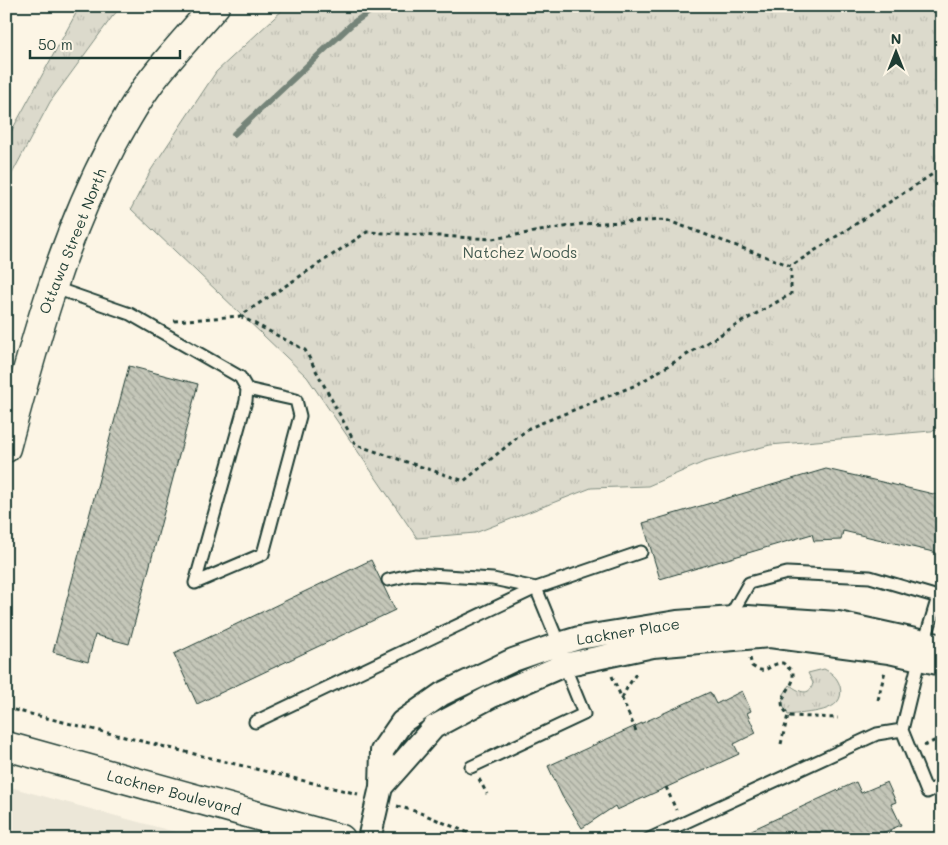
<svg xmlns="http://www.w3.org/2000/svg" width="948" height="845" viewBox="0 0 948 845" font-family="Mali,sans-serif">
	<defs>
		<pattern id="park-tufts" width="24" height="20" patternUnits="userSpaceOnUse" patternTransform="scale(1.25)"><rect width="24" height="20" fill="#dcdacc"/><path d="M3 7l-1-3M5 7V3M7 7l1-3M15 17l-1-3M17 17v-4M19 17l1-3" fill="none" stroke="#bcbcb0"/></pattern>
		<pattern id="building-back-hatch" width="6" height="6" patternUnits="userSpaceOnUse" patternTransform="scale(1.25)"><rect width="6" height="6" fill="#c5c7b9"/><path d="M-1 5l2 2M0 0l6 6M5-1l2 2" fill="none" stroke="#9fa397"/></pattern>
	</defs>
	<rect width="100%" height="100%" fill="#fcf5e5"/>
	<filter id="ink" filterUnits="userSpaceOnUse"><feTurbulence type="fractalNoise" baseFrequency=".02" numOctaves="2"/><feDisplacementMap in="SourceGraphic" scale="10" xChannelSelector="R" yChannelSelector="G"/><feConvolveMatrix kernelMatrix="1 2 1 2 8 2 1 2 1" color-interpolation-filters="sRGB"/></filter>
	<g filter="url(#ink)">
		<path fill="#ece7d8" d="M6,786L201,839H6Z"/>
		<path fill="url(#park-tufts)" stroke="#7e8c80" d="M80,6H122L112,17L50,102L6,185V141Z
			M287,6H942V430L770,445L704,462L648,486L591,488L475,533L417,538L307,377L131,209L151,170L216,72Z
			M824,669C832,673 837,677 840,686C847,714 806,712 788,715L782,704L784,694L790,685C799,692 810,697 813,683L808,673Z"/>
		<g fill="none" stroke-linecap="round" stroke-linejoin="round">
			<path stroke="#758479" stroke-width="6" d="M234,134L353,23L378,6"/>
		</g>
		<path fill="url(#building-back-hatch)" stroke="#1f3d34" d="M129,366L198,384L129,644L95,635L88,662L53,652Z
			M826,469L942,496V554L843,531L841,540L814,541L812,534L660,579L643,523Z
			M371,560L395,610L197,704L174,654Z
			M742,691L751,711L747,713L756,733L734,744L739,754L617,810L615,806L582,828L562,796L548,766L710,692L716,704Z
			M856,782L861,793L887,782L896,802L891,804L901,825L880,834L882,839H732Z"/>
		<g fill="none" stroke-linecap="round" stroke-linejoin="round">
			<defs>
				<path id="service" d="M52,287L130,314L240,377L247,389L246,401L195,583L263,554L300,416L296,400L247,389
					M388,580L414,574L493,579L536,588L641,552
					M728,620L749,583L787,573L870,577L938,597L919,660L902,730L927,792L942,785
					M255,722L536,588L559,644L564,665L584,714L471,767
					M649,839L877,734L902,730"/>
				<path id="minor" d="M381,787L434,727L490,697L564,665L653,646L770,636L889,652L942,664
					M369,839L381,787L382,751L402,722L442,694L513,660L559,644L579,638L677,622L748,617L838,623L942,646"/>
				<path id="tertiary" d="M6,448C34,343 61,242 112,145C123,125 135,103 149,84C169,57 193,32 215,6"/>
				<path id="secondary" d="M6,746L341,839"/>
			</defs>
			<use href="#service" stroke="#1f3d34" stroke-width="15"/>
			<use href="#minor" stroke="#1f3d34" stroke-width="26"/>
			<use href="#tertiary" stroke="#1f3d34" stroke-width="31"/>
			<use href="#secondary" stroke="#1f3d34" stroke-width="31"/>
			<path stroke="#1f3d34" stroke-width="3" stroke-dasharray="4 4" stroke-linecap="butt" d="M240,316L305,350L356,445L464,481L529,428L636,385L745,320L791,294V266
				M174,321L240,316L367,232L492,239L582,224L666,220L791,266L942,168
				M750,658L752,666C768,677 767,663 783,663L793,672C793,673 793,680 793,680C788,695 773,701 790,716L838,718
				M612,676L636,731
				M622,698L627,688L637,672
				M878,700L885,671
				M6,708L358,794
				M781,744L788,715
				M924,746L936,740L942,734
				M479,779L487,794
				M666,787L676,810
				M397,806L418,812L483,839"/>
			<use href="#service" stroke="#fcf5e5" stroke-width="11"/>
			<use href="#minor" stroke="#fcf5e5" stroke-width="22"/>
			<use href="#tertiary" stroke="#fcf5e5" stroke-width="28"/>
			<use href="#secondary" stroke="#fcf5e5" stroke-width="28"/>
		</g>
	</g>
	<g text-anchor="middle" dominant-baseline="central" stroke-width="4.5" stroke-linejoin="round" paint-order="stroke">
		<g font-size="15" fill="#1f3d34" stroke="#fcf5e5">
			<text transform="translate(72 241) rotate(-68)">Ottawa Street North</text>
			<text transform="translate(628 631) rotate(-9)">Lackner Place</text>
			<text transform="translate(174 792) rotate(15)">Lackner Boulevard</text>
		</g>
		<g font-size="15" fill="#455c52" stroke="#fcf5e5">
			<text x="520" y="252">Natchez Woods</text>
		</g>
	</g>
	<rect width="948" height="845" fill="none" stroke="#fcf5e5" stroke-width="25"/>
	<rect x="12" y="12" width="923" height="820" fill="none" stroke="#1f3d34" stroke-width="2" filter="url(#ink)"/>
	<g transform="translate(896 52)" stroke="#fcf5e5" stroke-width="4" paint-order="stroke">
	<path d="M0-4L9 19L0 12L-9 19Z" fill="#1f3d34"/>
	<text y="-8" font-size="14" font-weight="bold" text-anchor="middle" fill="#1f3d34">N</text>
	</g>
	<path d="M30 50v8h150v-8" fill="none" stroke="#1f3d34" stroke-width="2.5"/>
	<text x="38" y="50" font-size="15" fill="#1f3d34" stroke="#fcf5e5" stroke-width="4" paint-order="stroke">50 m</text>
</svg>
